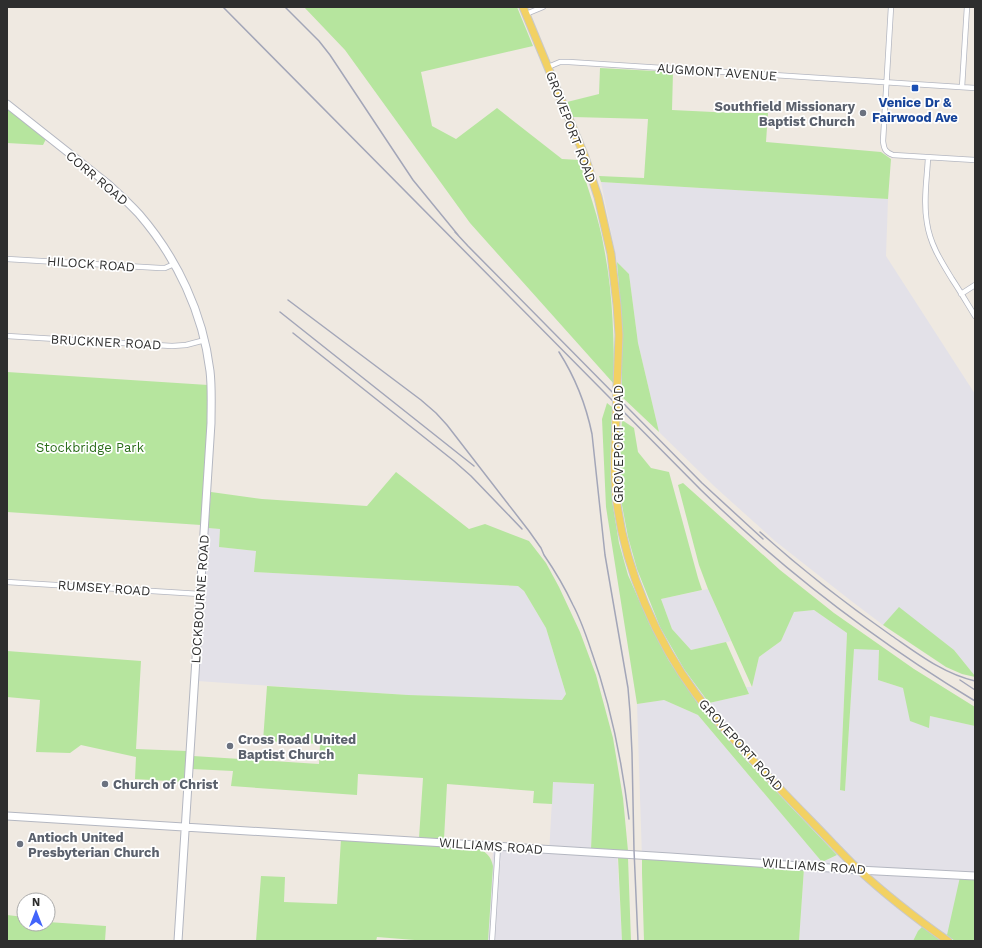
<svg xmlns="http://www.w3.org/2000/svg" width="982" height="948" viewBox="0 0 982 948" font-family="'Work Sans',sans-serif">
	<rect width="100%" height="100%" fill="#efe9e1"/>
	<path fill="#e3e1e8" d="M601,182L888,199L886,256L975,394V676L954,650L899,608L883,625L850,600L775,541L714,486L659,432L638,343L629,274L617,262Z
		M208,528L220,529L219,547L256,551L254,572L518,586L524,591L546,628L566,694L562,700L456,697L408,695L197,681Z
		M708,589L731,641L691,650L672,629L661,599Z
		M814,610L847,633L840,790L845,791L854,649H879L878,680L903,688L929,727L930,716L975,726V941H799L804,868L642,858L637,704L664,700L698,715L822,862L837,855L745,759L700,707L709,703L749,694L746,687H752L759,657L781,641L793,612Z
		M553,782L595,784L591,849L617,851L622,941H488L493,850L549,854Z"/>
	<path fill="#b6e59e" d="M304,7H517L533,46L421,72L432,126L456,139L497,108L562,159L579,160C588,189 599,218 604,248C613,293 614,339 614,384L470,223L345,50Z
		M600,68L673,72L672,110L734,113H768L766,142L881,152L891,159L888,199L601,182L599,176L644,178L648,119L573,117L567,102L599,94Z
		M7,108L46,139L43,145L7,143Z
		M617,262L629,274L638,343L659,432L622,397V325Z
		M7,372L208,385L209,418L201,525L7,512Z
		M607,403L612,407L610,466L612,500L619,543L628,575L650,625L669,661L700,707L745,759L837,855L822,862L698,715L664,700L637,704L606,507L602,419Z
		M622,420L634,428L638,452L651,468L669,472L698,578L702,590L661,599L672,629L691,650L726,642L749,694L709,703L684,669L660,627L637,569L628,537L621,500L619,470Z
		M396,472L469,529L485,524L529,541L546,563L559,587L580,632L596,675L613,738L623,798L628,851L591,849L594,784L553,782L552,804L533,803L534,791L447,784L444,839L419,838L423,778L358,774L357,795L231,786L233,771L192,769L193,756L319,764L320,744L263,741L267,686L408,695L562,700L566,694L546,628L524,591L518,586L254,572L256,551L219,547L220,529L208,528L211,492L262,499L367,506Z
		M683,483L780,570L834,613L914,669L975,707V726L930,716L929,728L910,721L903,688L878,680L879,650L854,649L845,791L840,790L847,633L814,610L794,612L781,641L759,657L752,687L708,589L699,565L678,485Z
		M899,607L954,650L975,676V677L962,674L946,667L883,625Z
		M7,651L141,661L136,749L187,751L184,782L135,779L136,757L81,745L70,753L36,752L40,700L7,697Z
		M341,839L480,849C488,854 491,857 493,866L488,941H427L377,937L376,941H256L261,876L285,877L284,902L337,904Z
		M618,857L628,858L631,941H622Z
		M642,858L804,868L799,941H644L642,873Z
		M960,877L975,878V941H955L947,935Z
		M7,915L24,917V924H48V922L106,926L105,941H7Z
		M922,927L941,941H913L918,931Z"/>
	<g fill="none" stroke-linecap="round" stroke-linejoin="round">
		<defs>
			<path id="street" d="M891,7L883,141C884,149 885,152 893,155L975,160
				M526,14L543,7
				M548,67L560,62H569L975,88
				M962,87L967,7
				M928,158C927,179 923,201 927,223C930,244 941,261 952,279C960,291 967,303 975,316
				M7,259L160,268H165L174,264
				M961,294L975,285
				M7,336L172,346L186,345L205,340
				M7,582L200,594
				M492,941L498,846"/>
			<path id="secondary" d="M7,104L108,184C119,194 129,203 139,214C177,258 203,313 210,371C212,388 211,406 211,423L178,941
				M7,816L670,857L858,870L975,876"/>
			<path id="primary" d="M523,7L585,157L598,197L611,254L617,305L619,335L617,386
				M616,420C615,448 613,477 617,504C626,571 656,640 696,694C722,729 753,760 782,791C799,809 817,827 834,845C842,853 850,862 859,870C887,896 917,919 948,941"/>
		</defs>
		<use href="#street" stroke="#b4b7c1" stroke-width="6"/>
		<use href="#secondary" stroke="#b4b7c1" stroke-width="9"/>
		<use href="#primary" stroke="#c9c9c9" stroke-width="9"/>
		<use href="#street" stroke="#fff" stroke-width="4.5"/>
		<use href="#secondary" stroke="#fff" stroke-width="7"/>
		<use href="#primary" stroke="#f2d163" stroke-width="7"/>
		<path stroke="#a3a6b8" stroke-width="1.5" d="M223,7L701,490C784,571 876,641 975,701
			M285,7L319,41L330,55L413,180L458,235
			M455,232L468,246L702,483L763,539
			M288,300L421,400L436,413L447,425L529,531L541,548L544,555C555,571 565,588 573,605C581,620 586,635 591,650C611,705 622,761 629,819
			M280,312L474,466
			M293,333L454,461L471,476L522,529
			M559,352C575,377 586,405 592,434L605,555L628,688L630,712L632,753L634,850L638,941
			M760,532C802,570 846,604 892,636C918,654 944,674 975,681
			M960,680L975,690"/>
		<defs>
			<path id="primary-bridge" d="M616,420L617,386"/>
		</defs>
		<use href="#primary-bridge" stroke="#c9c9c9" stroke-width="9" stroke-linecap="butt"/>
		<use href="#primary-bridge" stroke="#f2d163" stroke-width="7"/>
	</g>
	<rect fill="#1a4fb4" stroke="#fff" stroke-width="1.5" x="911" y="84" width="8" height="8" rx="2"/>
	<g fill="#6b7280" stroke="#fff" stroke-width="1.5">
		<circle cx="863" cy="113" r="4"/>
		<circle cx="230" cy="746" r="4"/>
		<circle cx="105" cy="784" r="4"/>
		<circle cx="20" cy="844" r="4"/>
	</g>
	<g text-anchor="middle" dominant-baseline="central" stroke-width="3.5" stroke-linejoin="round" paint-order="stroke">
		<g font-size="13" fill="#2e2e2e" stroke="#fff">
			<text transform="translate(717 72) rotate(4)">AUGMONT AVENUE</text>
			<text transform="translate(571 127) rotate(69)">GROVEPORT ROAD</text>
			<text transform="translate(97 178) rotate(40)">CORR ROAD</text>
			<text transform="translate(91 264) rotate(4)">HILOCK ROAD</text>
			<text transform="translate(106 342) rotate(3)">BRUCKNER ROAD</text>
			<text transform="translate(618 444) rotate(-90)">GROVEPORT ROAD</text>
			<text transform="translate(104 588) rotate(4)">RUMSEY ROAD</text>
			<text transform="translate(200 599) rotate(-86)">LOCKBOURNE ROAD</text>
			<text transform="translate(741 745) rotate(48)">GROVEPORT ROAD</text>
			<text transform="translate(491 846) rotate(4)">WILLIAMS ROAD</text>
			<text transform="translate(814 866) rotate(4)">WILLIAMS ROAD</text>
		</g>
		<g font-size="13" font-weight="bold" fill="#164399" stroke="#fff">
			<text x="915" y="102">Venice Dr &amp;<tspan x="915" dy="15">Fairwood Ave</tspan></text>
		</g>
		<g font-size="13" font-weight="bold" fill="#5b616d" stroke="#fff" text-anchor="start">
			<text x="855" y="106" text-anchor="end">Southfield Missionary<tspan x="855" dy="15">Baptist Church</tspan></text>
			<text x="238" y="739">Cross Road United<tspan x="238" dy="15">Baptist Church</tspan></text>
			<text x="113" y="784">Church of Christ</text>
			<text x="28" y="837">Antioch United<tspan x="28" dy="15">Presbyterian Church</tspan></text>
		</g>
		<g font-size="13" fill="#2c6e1b" stroke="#fff">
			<text x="90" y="447">Stockbridge Park</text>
		</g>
	</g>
	<rect width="982" height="948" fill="none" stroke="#2e2e2e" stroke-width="16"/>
	<g transform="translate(36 912)"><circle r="19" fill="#ffffff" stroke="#ababab"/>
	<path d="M0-3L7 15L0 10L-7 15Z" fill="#4264fb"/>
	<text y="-6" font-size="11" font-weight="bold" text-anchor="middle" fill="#2e2e2e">N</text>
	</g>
</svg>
